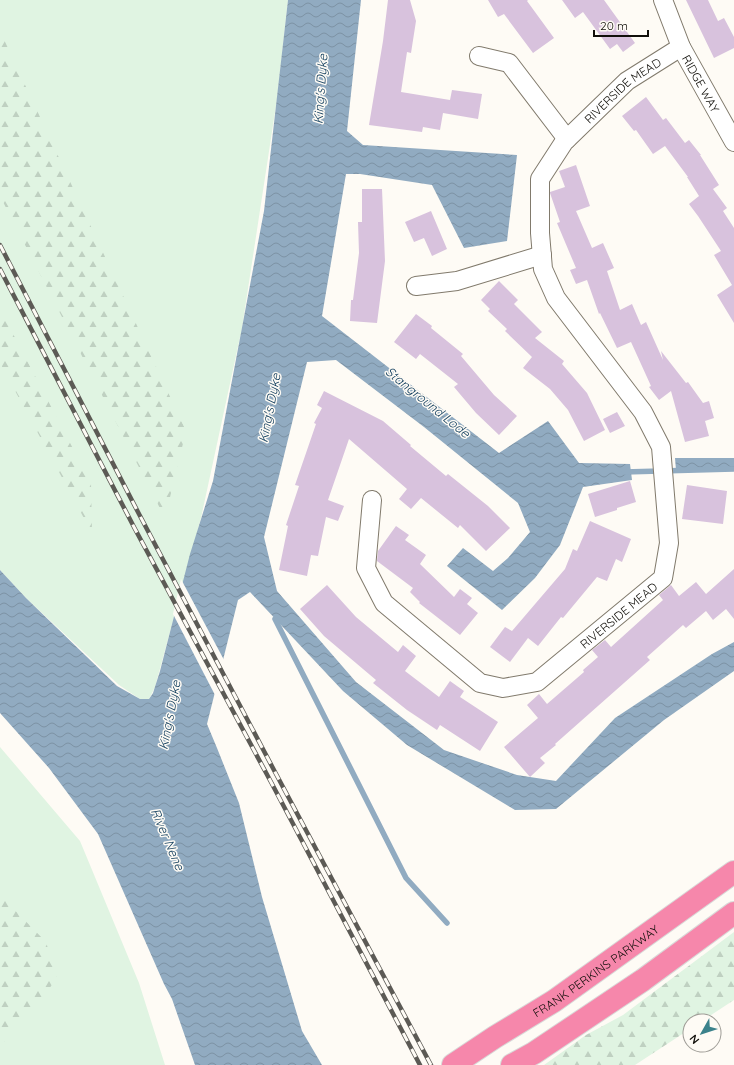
<svg xmlns="http://www.w3.org/2000/svg" width="734" height="1065" viewBox="0 0 734 1065" font-family="Quicksand,sans-serif">
	<defs>
		<pattern id="forest-firs" width="22" height="20" patternUnits="userSpaceOnUse"><rect width="22" height="20" fill="#e0f4e2"/><path d="M5 1l3.5 6h-7zM16 11l3.5 6h-7z" fill="#bfd0c1"/></pattern>
		<pattern id="water-waves" width="16" height="10" patternUnits="userSpaceOnUse"><rect width="16" height="10" fill="#91abc1"/><path d="M0 5q4-4 8 0t8 0" fill="none" stroke="#7c92a4"/></pattern>
	</defs>
	<rect width="100%" height="100%" fill="#fefbf5"/>
	<path fill="#e0f4e2" d="M0,0H288L277,99L242,328L201,518L155,687L149,699H140L119,685L26,598L0,570Z
		M0,747L80,841L139,983L165,1065H0Z"/>
	<path fill="url(#forest-firs)" d="M0,31L186,431L165,518L0,196Z
		M0,309L91,483L92,533L0,363Z
		M0,896L2,897L46,942L57,978L29,1016L0,1046Z
		M734,932V1000L702,1021H690V1029L635,1065H544L586,1035L623,1015Z"/>
	<path fill="url(#water-waves)" d="M288,0H361L347,131L363,145L517,155L507,241L464,248L432,185L360,174H346L322,316L499,453L548,421L579,463L630,464L632,480L583,487L560,545L535,578L502,610L447,566L463,548L493,571L508,558L530,532L518,503L424,427L336,360L307,362L264,537L277,591L356,682L444,750L517,775L556,781L615,718L712,654L734,642V671L664,720L556,809L515,810L407,745L343,691L250,592L238,600L207,724L217,748L239,803L262,897L302,1031L322,1065H195L172,999L164,984L98,834L49,768L0,713V570L26,598L117,686L140,699H149L153,693L160,671L190,554L213,481L264,211Z
		M675,458H734V469L676,470Z"/>
	<path fill="#fefbf5" d="M181,579L224,660L215,695L173,614Z"/>
	<g fill="none" stroke-linecap="round" stroke-linejoin="round">
		<path stroke="#91abc1" stroke-width="5.5" d="M624,472L734,469
			M275,619L406,878L447,923"/>
	</g>
	<path fill="#d8c2dd" d="M388,0H410L416,21L411,53L407,52L401,92L450,100L452,90L482,94L478,119L443,113L440,130L423,127L422,132L369,125L383,41Z
		M488,0H528L527,1L554,38L533,53L504,14L498,17Z
		M562,0H604L635,43L623,52L617,44L610,49L583,12L575,18Z
		M686,0H708L718,21L724,18L734,37V48L714,58Z
		M646,97L663,120L666,118L685,143L689,140L701,155H700L719,185L713,189L727,208L723,211L734,228V323L717,295L732,285L714,255L721,251L698,216L689,204L699,196L687,177H688L665,146L653,154L636,130L634,131L622,116Z
		M576,165L590,206L576,211L592,248L603,243L614,268L607,271L620,310L632,304L641,325L646,322L663,360L661,351L686,383L688,382L703,403L709,401L714,418L705,421L709,436L685,442L671,391L659,400L649,387L651,386L631,342L617,348L600,313L599,314L587,280L576,284L570,270L576,268L557,223L560,222L550,193V192L565,187L559,171Z
		M362,189H382L385,261L377,323L350,321L351,300H353L359,253L358,222H362Z
		M431,211L447,249L432,256L424,238L414,242L405,222Z
		M499,281L518,300L514,304L542,332L535,338L564,361L562,364L587,393L605,430L584,441L568,410L550,389L523,368L532,357L505,331L507,329L488,311L490,309L481,300Z
		M416,314L432,326L431,328L463,354L461,356L494,395L517,416L499,435L476,413L454,387L458,384L420,354L416,359L394,342Z
		M324,391L383,421L411,445L410,446L446,476L448,474L488,506L510,528L486,551L460,525L458,528L421,498L411,509L399,499L407,489L349,439L328,500L344,506L338,521L326,517L318,556L311,555L307,576L279,570L288,526L286,525L299,486L295,485L316,424L314,423L322,408L317,405Z
		M617,412L625,426L610,433L603,419Z
		M630,481L636,502L617,508V510L595,517L588,494Z
		M687,485L727,491L723,524L682,519Z
		M590,521L631,539L622,562L616,559L607,581L597,577L563,618L561,617L538,646L528,638L510,662L490,647L505,627L512,631L565,569L573,549L577,551Z
		M396,526L409,535L405,540L426,555L420,564L454,597L460,589L472,598L467,604L478,613L460,635L419,603L420,602L410,592L413,588L377,561L378,551Z
		M734,569V619L726,609L713,620L706,611L686,628L683,625L647,657L650,660L555,744L556,745L540,758L545,763L530,777L504,747L538,718L527,705L539,694L547,704L584,672L583,670L598,657L592,650L605,640L611,647L663,600L659,595L671,585L679,596L696,582L706,594Z
		M327,585L356,617L398,652L403,645L416,656L405,671L439,697L450,681L464,691L460,697L498,722L480,751L440,725L437,730L407,710L373,683L376,680L324,636L300,609Z"/>
	<g fill="none" stroke-linecap="round" stroke-linejoin="round">
		<defs>
			<g id="minor">
				<path id="s1" d="M663,0L681,47L734,142"/>
				<path d="M479,56L509,63L567,139"/>
				<path d="M416,286L457,281L542,255"/>
				<path id="s2" d="M372,500L366,568L384,603L480,683L503,688L537,682L663,578L669,543L661,447L643,412L556,298L543,269L540,233V179L564,142L627,81L681,47"/>
			</g>
			<g id="highway">
				<path id="s3" d="M453,1065L495,1037L554,1001L734,872"/>
				<path d="M512,1065L534,1053L643,980L734,913"/>
			</g>
		</defs>
		<use href="#minor" stroke="#817a6c" stroke-width="20"/>
		<use href="#highway" stroke="#d9d9d8" stroke-width="24"/>
		<use href="#minor" stroke="#fff" stroke-width="18"/>
		<use href="#highway" stroke="#f687ab" stroke-width="22"/>
		<defs>
			<path id="rail" d="M0,245L139,514L275,772L431,1065
				M0,269L135,529L271,782L420,1065"/>
		</defs>
		<use href="#rail" stroke="#5c5a55" stroke-width="4.5"/>
		<use href="#rail" stroke="#fefbf5" stroke-width="3" stroke-dasharray="9" stroke-linecap="butt"/>
	</g>
	<g text-anchor="middle" dominant-baseline="central" stroke-width="3" stroke-linejoin="round" paint-order="stroke">
		<g font-size="12" fill="#110f0a" stroke="#fefbf5">
			<text stroke="none"><textPath href="#s1" startOffset="92">RIDGE WAY</textPath></text>
			<text stroke="none"><textPath href="#s2" startOffset="1013">RIVERSIDE MEAD</textPath></text>
			<text stroke="none"><textPath href="#s2" startOffset="396">RIVERSIDE MEAD</textPath></text>
			<text stroke="none"><textPath href="#s3" startOffset="171">FRANK PERKINS PARKWAY</textPath></text>
		</g>
		<g font-size="13" font-style="italic" fill="#0f3c5c" stroke="#fefbf5">
			<text transform="translate(320 89) rotate(-86)">King's Dyke</text>
			<text transform="translate(428 402) rotate(39)">Stanground Lode</text>
			<text transform="translate(269 408) rotate(-79)">King's Dyke</text>
			<text transform="translate(169 715) rotate(-79)">King's Dyke</text>
			<text transform="translate(168 839) rotate(67)">River Nene</text>
		</g>
	</g>
	<g transform="translate(702 1033) rotate(231)"><circle r="19" fill="#fefbf5" stroke="#9f9d97"/>
	<path d="M0-3L7 15L0 10L-7 15Z" fill="#3b828b"/>
	<text y="-6" font-size="11" font-weight="bold" text-anchor="middle" fill="#110f0a">N</text>
	</g>
	<path d="M594 30v6h54v-6" fill="none" stroke="#110f0a" stroke-width="2"/>
	<text x="600" y="30" font-size="12" fill="#110f0a" stroke="#fefbf5" stroke-width="3" paint-order="stroke">20 m</text>
</svg>
